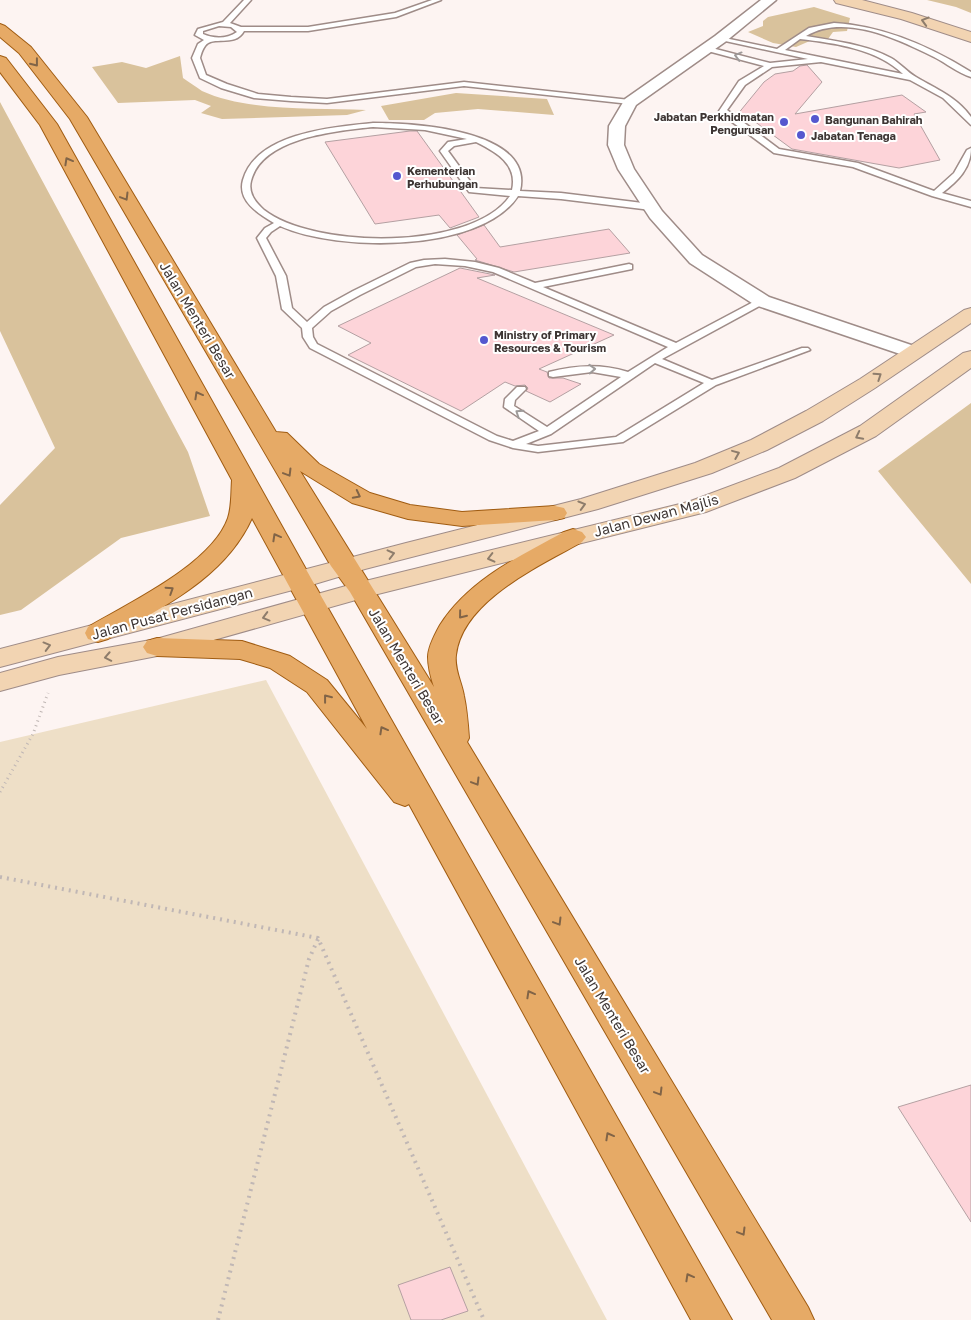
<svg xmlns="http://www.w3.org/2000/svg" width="971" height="1320" viewBox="0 0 971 1320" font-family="'Golos Text',sans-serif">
	<rect width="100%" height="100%" fill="#fdf4f2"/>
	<path fill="#eedfc7" d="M266,680L607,1320H0V742Z"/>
	<path fill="#d9c29c" d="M927,0H971V13L956,7Z
		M814,7L850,18L847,31L833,32L828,39L812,40L796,47L773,43L748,32L763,26V21L768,17Z
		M180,56L183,78C189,82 196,87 202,91C248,112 316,108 366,110L347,115L222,119L201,113L211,106L195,100L118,103L92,67L122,62L146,68Z
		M456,93L547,99L554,115L478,109L435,113L424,120H389L381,106Z
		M0,102L188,452L210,516L121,538L21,610L0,615V505L55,448L0,331Z
		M971,403V584L878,471Z"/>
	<path fill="#fdd4d9" stroke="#b4a0a2" d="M807,65L822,82L795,114L902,95L926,112L914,114L940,160L899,168L792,149L754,121L742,119L737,115L764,82L775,74L793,71L800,66Z
		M410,131H417L479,217L450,228L439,215L375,224L325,142Z
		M484,225L500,247L609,229L630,253L514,272L475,260L477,259L457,235Z
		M460,268L495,275L477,278L614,335L539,369L547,372L549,378H563L581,384L550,402L526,391L528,388L525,385L515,386L505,382L461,411L348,355L371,343L338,326Z
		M971,1085V1222L898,1107Z
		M450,1267L468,1311L441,1320H411L398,1285Z"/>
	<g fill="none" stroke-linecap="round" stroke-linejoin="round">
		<defs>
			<path id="lane" d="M244,0H251L230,23L241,27H308L395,13L432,0H441L396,17L308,31H244C235,48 212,35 205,46C202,50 201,54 200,58L206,75L227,84L258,94L291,97L327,99L464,82L630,100L634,102L630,104L464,86L327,103L291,101L254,98L221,88L200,78L192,58L198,44L204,40L195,35L198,29L223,22ZM219,26L231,27L237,32C227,39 214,39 203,34V31Z
				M834,23C884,26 929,46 971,72V77C958,73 946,63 934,57C898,39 844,13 806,36C834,41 865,44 891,58C900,63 907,72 916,77C936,89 957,97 971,117V125L943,98L910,80L821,62L772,67L745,85L727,110L779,149L858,163L934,191L954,173L967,150L971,148C971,168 958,181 942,193L971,201V207L932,196L853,167L774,153L720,113L719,111L739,81L764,66L704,50V46L770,63L808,59L716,39L720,37L777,49L809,28ZM800,39C835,43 877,49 903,74L785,50Z
				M373,123C411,123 535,129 520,191L561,193L651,204L655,207L651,210L561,199L518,196C481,253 337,252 280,226L271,232L266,238L286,276L292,308L307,322L324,307L353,291L410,263L424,260L445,259L475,262L499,268L535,283L629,264L632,265V269L543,287L676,343L759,299H765V303L662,359L712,380L802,348H808L810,350L716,385L623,442L538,452L513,448L489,440L310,348L303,337L302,328L282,309L276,276L257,238L265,228L274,223C259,214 237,201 243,180C256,133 333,127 373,123ZM373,127L425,130L467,139L448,142L440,151L469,192L510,196C472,251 314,249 264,210C255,202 248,193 251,181C262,137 337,131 373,127ZM476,142C496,152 518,164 512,190L475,188L448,151L454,146ZM435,264L465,266L493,272L668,347L628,372C601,364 577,365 549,372V376L553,377L592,372L621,377L547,427L514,406L515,400L526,389L525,387H517L505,399L504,407L539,431L513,441L497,436L317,344L313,337L312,328L331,311L360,295L416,267ZM655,363L704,383L616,437L538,446L526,444L551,434Z"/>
			<path id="street" d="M761,0H776L725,42L636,105L625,126L624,145L634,169L662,211L702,255L769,297L920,348L923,352L920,356L913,358L906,356L755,305L690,263L650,218L618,169L608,145L609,126L625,99L715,36Z"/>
			<path id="secondary" d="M834,0H862L912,13L971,32V42L901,19L836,3Z
				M971,308V323L875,388L823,421L767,450L712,473L598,509L365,569L308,586L0,667V649L406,543L581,499L695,463L751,440L806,411L860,379L964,310Z
				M971,351V368L876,436L795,478L706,512L370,596L157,656L59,675L0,691V673L58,657L156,639L353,584L688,502L779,468L860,426L963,353Z"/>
			<path id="primary" d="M0,24L5,26L31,47L87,117L276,432L287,433L319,464L370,493L410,505L462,512L555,506L564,508L567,513L564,518L555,520L462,526L408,519L352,503L300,471L434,687C431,678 428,667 428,657C428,647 435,634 440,625C469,580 518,557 564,532L573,529L582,532L586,537L582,542C539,566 462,601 456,655C454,669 462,683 464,696C467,710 468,724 469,738L467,742L808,1307L814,1320H772L350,592L331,566L70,119L19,53L0,37Z
				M0,56L6,58L57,124L312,580L732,1320H691L409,804L405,806L394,802L307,692L270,668L240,659L157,656L147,653L143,647L147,641L157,638L242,641L290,656L327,680L367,729L252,518C225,578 162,607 108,639L98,642L88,639L85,633L88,627C129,603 212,564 228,518C232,506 231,492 232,480L40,125L0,72Z"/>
		</defs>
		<use href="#lane" stroke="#9f8c88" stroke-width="3"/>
		<use href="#street" stroke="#9f8c88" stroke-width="3"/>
		<use href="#secondary" stroke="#9f8c88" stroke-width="2"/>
		<use href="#primary" stroke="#a05c12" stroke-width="2"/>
		<path stroke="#c0b7b5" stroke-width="3" stroke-dasharray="1 4" stroke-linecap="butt" d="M0,792L33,734L48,693"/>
		<path stroke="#c0b7b5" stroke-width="4" stroke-dasharray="2 5" stroke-linecap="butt" d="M0,877L318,938L484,1320
			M218,1320L309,959L318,939"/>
		<use href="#lane" fill="#fff" fill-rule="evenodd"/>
		<use href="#street" fill="#fff" fill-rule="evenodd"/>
		<use href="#secondary" fill="#f2d4b2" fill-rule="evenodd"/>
		<use href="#primary" fill="#e6aa66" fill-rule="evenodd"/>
	</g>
	<defs><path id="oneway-chevron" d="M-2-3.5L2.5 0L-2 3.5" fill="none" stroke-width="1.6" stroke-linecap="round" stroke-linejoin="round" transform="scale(1.25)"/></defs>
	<g stroke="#8e7d6c">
		<use href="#oneway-chevron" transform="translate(925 21) rotate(-164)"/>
		<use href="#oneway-chevron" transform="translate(878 376) rotate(-34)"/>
		<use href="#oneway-chevron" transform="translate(859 436) rotate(153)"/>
		<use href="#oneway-chevron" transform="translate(736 454) rotate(-22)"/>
		<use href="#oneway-chevron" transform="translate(582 505) rotate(-16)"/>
		<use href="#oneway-chevron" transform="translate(391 554) rotate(-14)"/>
		<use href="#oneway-chevron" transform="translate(491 558) rotate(166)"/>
		<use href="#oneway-chevron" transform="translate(266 617) rotate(165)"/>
		<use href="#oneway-chevron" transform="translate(47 646) rotate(-15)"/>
		<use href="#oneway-chevron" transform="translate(108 657) rotate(169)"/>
	</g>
	<g stroke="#9e9a99">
		<use href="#oneway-chevron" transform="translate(738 56) rotate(-165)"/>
		<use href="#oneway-chevron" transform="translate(592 369) rotate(-2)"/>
		<use href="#oneway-chevron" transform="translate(519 413) rotate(-146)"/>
	</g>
	<g stroke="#816447">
		<use href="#oneway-chevron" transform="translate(35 63) rotate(52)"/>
		<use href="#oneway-chevron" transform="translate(68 161) rotate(-119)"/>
		<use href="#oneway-chevron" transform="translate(125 197) rotate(59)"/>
		<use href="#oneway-chevron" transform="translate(198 395) rotate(-119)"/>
		<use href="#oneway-chevron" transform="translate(288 473) rotate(59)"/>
		<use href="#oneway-chevron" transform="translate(357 495) rotate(27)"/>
		<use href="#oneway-chevron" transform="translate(276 537) rotate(-119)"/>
		<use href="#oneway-chevron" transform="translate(170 590) rotate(-33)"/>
		<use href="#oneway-chevron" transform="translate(462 615) rotate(129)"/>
		<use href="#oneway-chevron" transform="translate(327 698) rotate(-128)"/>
		<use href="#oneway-chevron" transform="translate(383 730) rotate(-119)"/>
		<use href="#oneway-chevron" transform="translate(476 782) rotate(59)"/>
		<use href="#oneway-chevron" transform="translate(558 922) rotate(59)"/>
		<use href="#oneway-chevron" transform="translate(530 994) rotate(-119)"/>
		<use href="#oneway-chevron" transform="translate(659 1092) rotate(59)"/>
		<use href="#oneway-chevron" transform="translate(609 1136) rotate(-119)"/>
		<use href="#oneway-chevron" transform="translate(742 1232) rotate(59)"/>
		<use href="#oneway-chevron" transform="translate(689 1277) rotate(-119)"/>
	</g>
	<g fill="#5558cf" stroke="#fff" stroke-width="2">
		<circle cx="815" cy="119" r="5"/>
		<circle cx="784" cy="122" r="5"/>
		<circle cx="801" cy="135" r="5"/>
		<circle cx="397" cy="176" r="5"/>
		<circle cx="484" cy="340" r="5"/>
	</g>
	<g text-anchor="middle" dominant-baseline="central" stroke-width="4" stroke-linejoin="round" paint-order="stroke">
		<g font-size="11" font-weight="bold" fill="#3d3533" stroke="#fff" text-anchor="start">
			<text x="774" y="116" text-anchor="end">Jabatan Perkhidmatan<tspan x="774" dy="13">Pengurusan</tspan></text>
			<text x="825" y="119">Bangunan Bahirah</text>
			<text x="811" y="135">Jabatan Tenaga</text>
			<text x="407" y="170">Kementerian<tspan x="407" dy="13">Perhubungan</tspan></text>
			<text x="494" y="334">Ministry of Primary<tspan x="494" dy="13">Resources &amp; Tourism</tspan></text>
		</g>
		<g font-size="14" fill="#3d3533" stroke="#fff">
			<text transform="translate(198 320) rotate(59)">Jalan Menteri Besar</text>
			<text transform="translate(656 515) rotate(-15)">Jalan Dewan Majlis</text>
			<text transform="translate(172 613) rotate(-15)">Jalan Pusat Persidangan</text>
			<text transform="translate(407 666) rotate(59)">Jalan Menteri Besar</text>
			<text transform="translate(613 1015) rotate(59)">Jalan Menteri Besar</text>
		</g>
	</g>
</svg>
